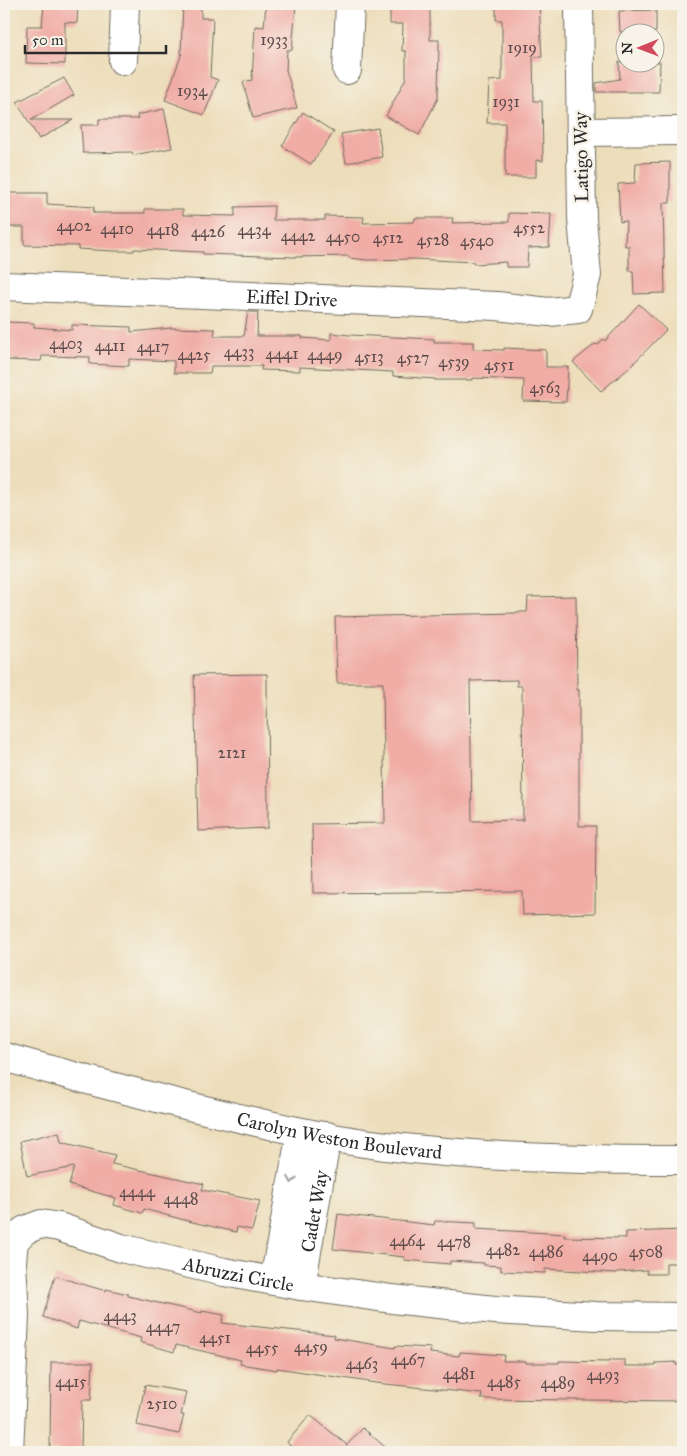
<svg xmlns="http://www.w3.org/2000/svg" width="687" height="1456" viewBox="0 0 687 1456" font-family="'IM FELL Great Primer',serif">
	<rect width="100%" height="100%" fill="#f7f3e8"/>
	<filter id="ink" filterUnits="userSpaceOnUse"><feTurbulence type="fractalNoise" baseFrequency=".02" numOctaves="2"/><feDisplacementMap in="SourceGraphic" scale="10" xChannelSelector="R" yChannelSelector="G"/><feConvolveMatrix kernelMatrix="1 2 1 2 8 2 1 2 1" color-interpolation-filters="sRGB"/></filter>
	<filter id="wash" filterUnits="userSpaceOnUse"><feTurbulence type="fractalNoise" baseFrequency=".0096" numOctaves="4" result="noise"/><feDisplacementMap in="SourceGraphic" scale="20" xChannelSelector="R" yChannelSelector="G"/><feGaussianBlur stdDeviation="1.12" result="paint"/><feColorMatrix in="noise" values="0 0 0 0 0 0 0 0 0 0 0 0 0 0 0 0 0 1.4 0 .05"/><feComposite in="paint" operator="in"/></filter>
	<g filter="url(#wash)">
		<rect width="100%" height="100%" fill="#eddebb"/>
		<g id="blocks">
			<path fill="#f0aca5" fill-rule="evenodd" d="M44,4H78L77,23L65,22V64L26,63L27,26H42Z
				M183,4H201V18H213L210,77L218,80L204,115L165,100L182,53H181Z
				M266,4H296L292,50H287L286,70L297,108L253,118L243,82L252,80L255,26L264,27Z
				M390,4H430V40H439L438,98L419,135L386,116L406,78V51H402L403,24H390Z
				M496,4H539L542,57H533L534,101H542L543,161L536,160V177H505V123H487L489,81L502,80V20H496Z
				M656,10V32H620L619,11Z
				M619,62H660L659,92H596V83L620,79Z
				M64,78L74,95L31,120H73L39,139L17,102Z
				M164,109L172,148L133,155L132,152L83,153L81,125H99V119H138L137,115Z
				M303,112L334,132L311,164L282,146Z
				M378,128L382,157L346,163L341,134Z
				M670,162V203H663L665,293L634,294L633,271H629V246H625L626,221L620,222L618,184L635,183L636,163Z
				M7,193H47V204L94,207L93,213H145V209H183V215L235,216V207L274,206L273,220H325V216L364,217L363,223L414,222L415,218H453L452,223L509,222V213L551,214L549,247L528,248L527,267H506V262L474,264V262L413,259L368,260L349,258V256L294,257L203,254V252L134,249V251H113L78,249V246L24,245V227H6Z
				M639,304L666,330L628,369L601,391L573,362L595,344L598,345L603,339L605,341Z
				M248,312H258L257,336H302V338L331,340V333L350,335L434,339V342H473V349L504,350V348L546,350V367H568L566,402L523,401L524,380L472,378V380H435V379L393,376V372L300,367V371L261,370L262,366H211L210,373H174V361L129,359V366L90,364V357L42,356L41,361L4,360V322L34,323V327L72,330V325L131,327V332L171,328L215,329L214,336H244Z
				M576,596L577,690H579V826H596L595,913L523,915L522,891L313,893L312,824L385,823L383,683H337L335,617L516,613V612H527L528,597ZM517,680V686H522L523,820L472,821L470,681Z
				M267,674L268,828L198,831L194,675Z
				M59,1132L61,1142L115,1155L112,1164L204,1184L202,1190L260,1201L252,1230L237,1227L236,1232L188,1221L144,1209L142,1213L114,1205L116,1198L69,1185L74,1167L27,1176L20,1141Z
				M338,1214L434,1225L435,1221L476,1223V1229L565,1234L564,1237L626,1238V1232L683,1230V1263H666V1274H647V1270L617,1272V1273L545,1269V1273L501,1271V1266L484,1265V1263L450,1261V1264L404,1260V1257L333,1249Z
				M55,1276L106,1291V1289L128,1294V1296L202,1313V1311L224,1315L222,1323L335,1335L334,1338L395,1348V1346L431,1348L430,1353L459,1356L460,1352L504,1355L503,1361H526V1363H559V1361L609,1362V1360H625V1366H656V1363L676,1362V1365H683V1401L481,1399L482,1394L376,1383L277,1368V1370L240,1364L241,1360L176,1345L174,1352L140,1342L141,1338L79,1321L77,1329L43,1317Z
				M51,1362H93L91,1400H82L81,1452L50,1450Z
				M145,1385L186,1392L181,1415H184L179,1434L137,1425Z
				M310,1415L347,1445L363,1428L391,1452H295L287,1442Z"/>
		</g>
	</g>
	<g filter="url(#ink)">
		<use href="#blocks" fill-opacity="0" stroke="#6f6a5d" stroke-width="1"/>
		<g fill="none" stroke-linecap="round" stroke-linejoin="round">
			<defs>
				<g id="minor">
					<path d="M123,61L125,4"/>
					<path d="M347,70L350,4"/>
					<path d="M581,132L683,131"/>
					<path id="s1" d="M4,286L497,306L549,312L578,309L587,275L582,219L579,4"/>
					<path id="s2" d="M4,1057C68,1075 132,1092 197,1108C259,1123 322,1138 386,1146C485,1158 584,1160 683,1160"/>
					<path d="M274,1281L301,1132"/>
					<path id="s3" d="M301,1286L327,1136"/>
					<path id="s4" d="M9,1452L15,1315L12,1262L14,1241L25,1230L41,1224L59,1227L121,1248L224,1272L301,1286L392,1299L495,1310L597,1316L683,1317"/>
				</g>
			</defs>
			<use href="#minor" stroke="#6f6a5d" stroke-width="30"/>
			<use href="#minor" stroke="#fff" stroke-width="28"/>
		</g>
		<defs><path id="oneway-chevron" d="M-2-3.5L2.5 0L-2 3.5" fill="none" stroke-width="1.6" stroke-linecap="round" stroke-linejoin="round" transform="scale(1.25)"/></defs>
		<use stroke="#a0a0a0" href="#oneway-chevron" transform="translate(292 1180) rotate(100)"/>
	</g>
	<g text-anchor="middle" dominant-baseline="central" stroke-width="5" stroke-linejoin="round" paint-order="stroke">
		<g font-size="16" fill="#5c4b4a">
			<text x="274" y="39">1933</text>
			<text x="522" y="47">1919</text>
			<text x="192" y="90">1934</text>
			<text x="506" y="101">1931</text>
			<text x="74" y="225">4402</text>
			<text x="529" y="227">4552</text>
			<text x="117" y="228">4410</text>
			<text x="163" y="229">4418</text>
			<text x="254" y="229">4434</text>
			<text x="208" y="231">4426</text>
			<text x="298" y="235">4442</text>
			<text x="343" y="236">4450</text>
			<text x="388" y="237">4512</text>
			<text x="433" y="239">4528</text>
			<text x="477" y="240">4540</text>
			<text x="66" y="343">4403</text>
			<text x="110" y="345">4411</text>
			<text x="153" y="346">4417</text>
			<text x="239" y="351">4433</text>
			<text x="282" y="353">4441</text>
			<text x="194" y="354">4425</text>
			<text x="325" y="354">4449</text>
			<text x="369" y="356">4513</text>
			<text x="413" y="357">4527</text>
			<text x="454" y="361">4539</text>
			<text x="499" y="364">4551</text>
			<text x="545" y="387">4563</text>
			<text x="232" y="752">2121</text>
			<text x="137" y="1191">4444</text>
			<text x="181" y="1198">4448</text>
			<text x="407" y="1240">4464</text>
			<text x="454" y="1241">4478</text>
			<text x="503" y="1249">4482</text>
			<text x="546" y="1251">4486</text>
			<text x="646" y="1251">4508</text>
			<text x="600" y="1255">4490</text>
			<text x="120" y="1315">4443</text>
			<text x="163" y="1326">4447</text>
			<text x="215" y="1337">4451</text>
			<text x="311" y="1346">4459</text>
			<text x="262" y="1347">4455</text>
			<text x="408" y="1359">4467</text>
			<text x="362" y="1363">4463</text>
			<text x="459" y="1373">4481</text>
			<text x="603" y="1374">4493</text>
			<text x="71" y="1381">4415</text>
			<text x="504" y="1381">4485</text>
			<text x="558" y="1382">4489</text>
			<text x="162" y="1403">2510</text>
		</g>
		<g font-size="19" fill="#2b2b2b" stroke="#f7f3e8">
			<text transform="translate(581 157) rotate(-91)">Latigo Way</text>
			<text stroke="none"><textPath href="#s1" startOffset="288">Eiffel Drive</textPath></text>
			<text stroke="none"><textPath href="#s2" startOffset="345">Carolyn Weston Boulevard</textPath></text>
			<text stroke="none"><textPath href="#s3" startOffset="76">Cadet Way</textPath></text>
			<text stroke="none"><textPath href="#s4" startOffset="448">Abruzzi Circle</textPath></text>
		</g>
	</g>
	<rect width="687" height="1456" fill="none" stroke="#f7f3e8" stroke-width="20"/>
	<g transform="translate(640 48) rotate(269)"><circle r="24" fill="#f7f3e8" stroke="#a5a39c"/>
	<path d="M0-4L9 19L0 12L-9 19Z" fill="#d1495b"/>
	<text y="-8" font-size="14" font-weight="bold" text-anchor="middle" fill="#2b2b2b">N</text>
	</g>
	<path d="M25 45v8h141v-8" fill="none" stroke="#2b2b2b" stroke-width="2.5"/>
	<text x="32" y="45" font-size="15" fill="#2b2b2b" stroke="#f7f3e8" stroke-width="4" paint-order="stroke">50 m</text>
</svg>
